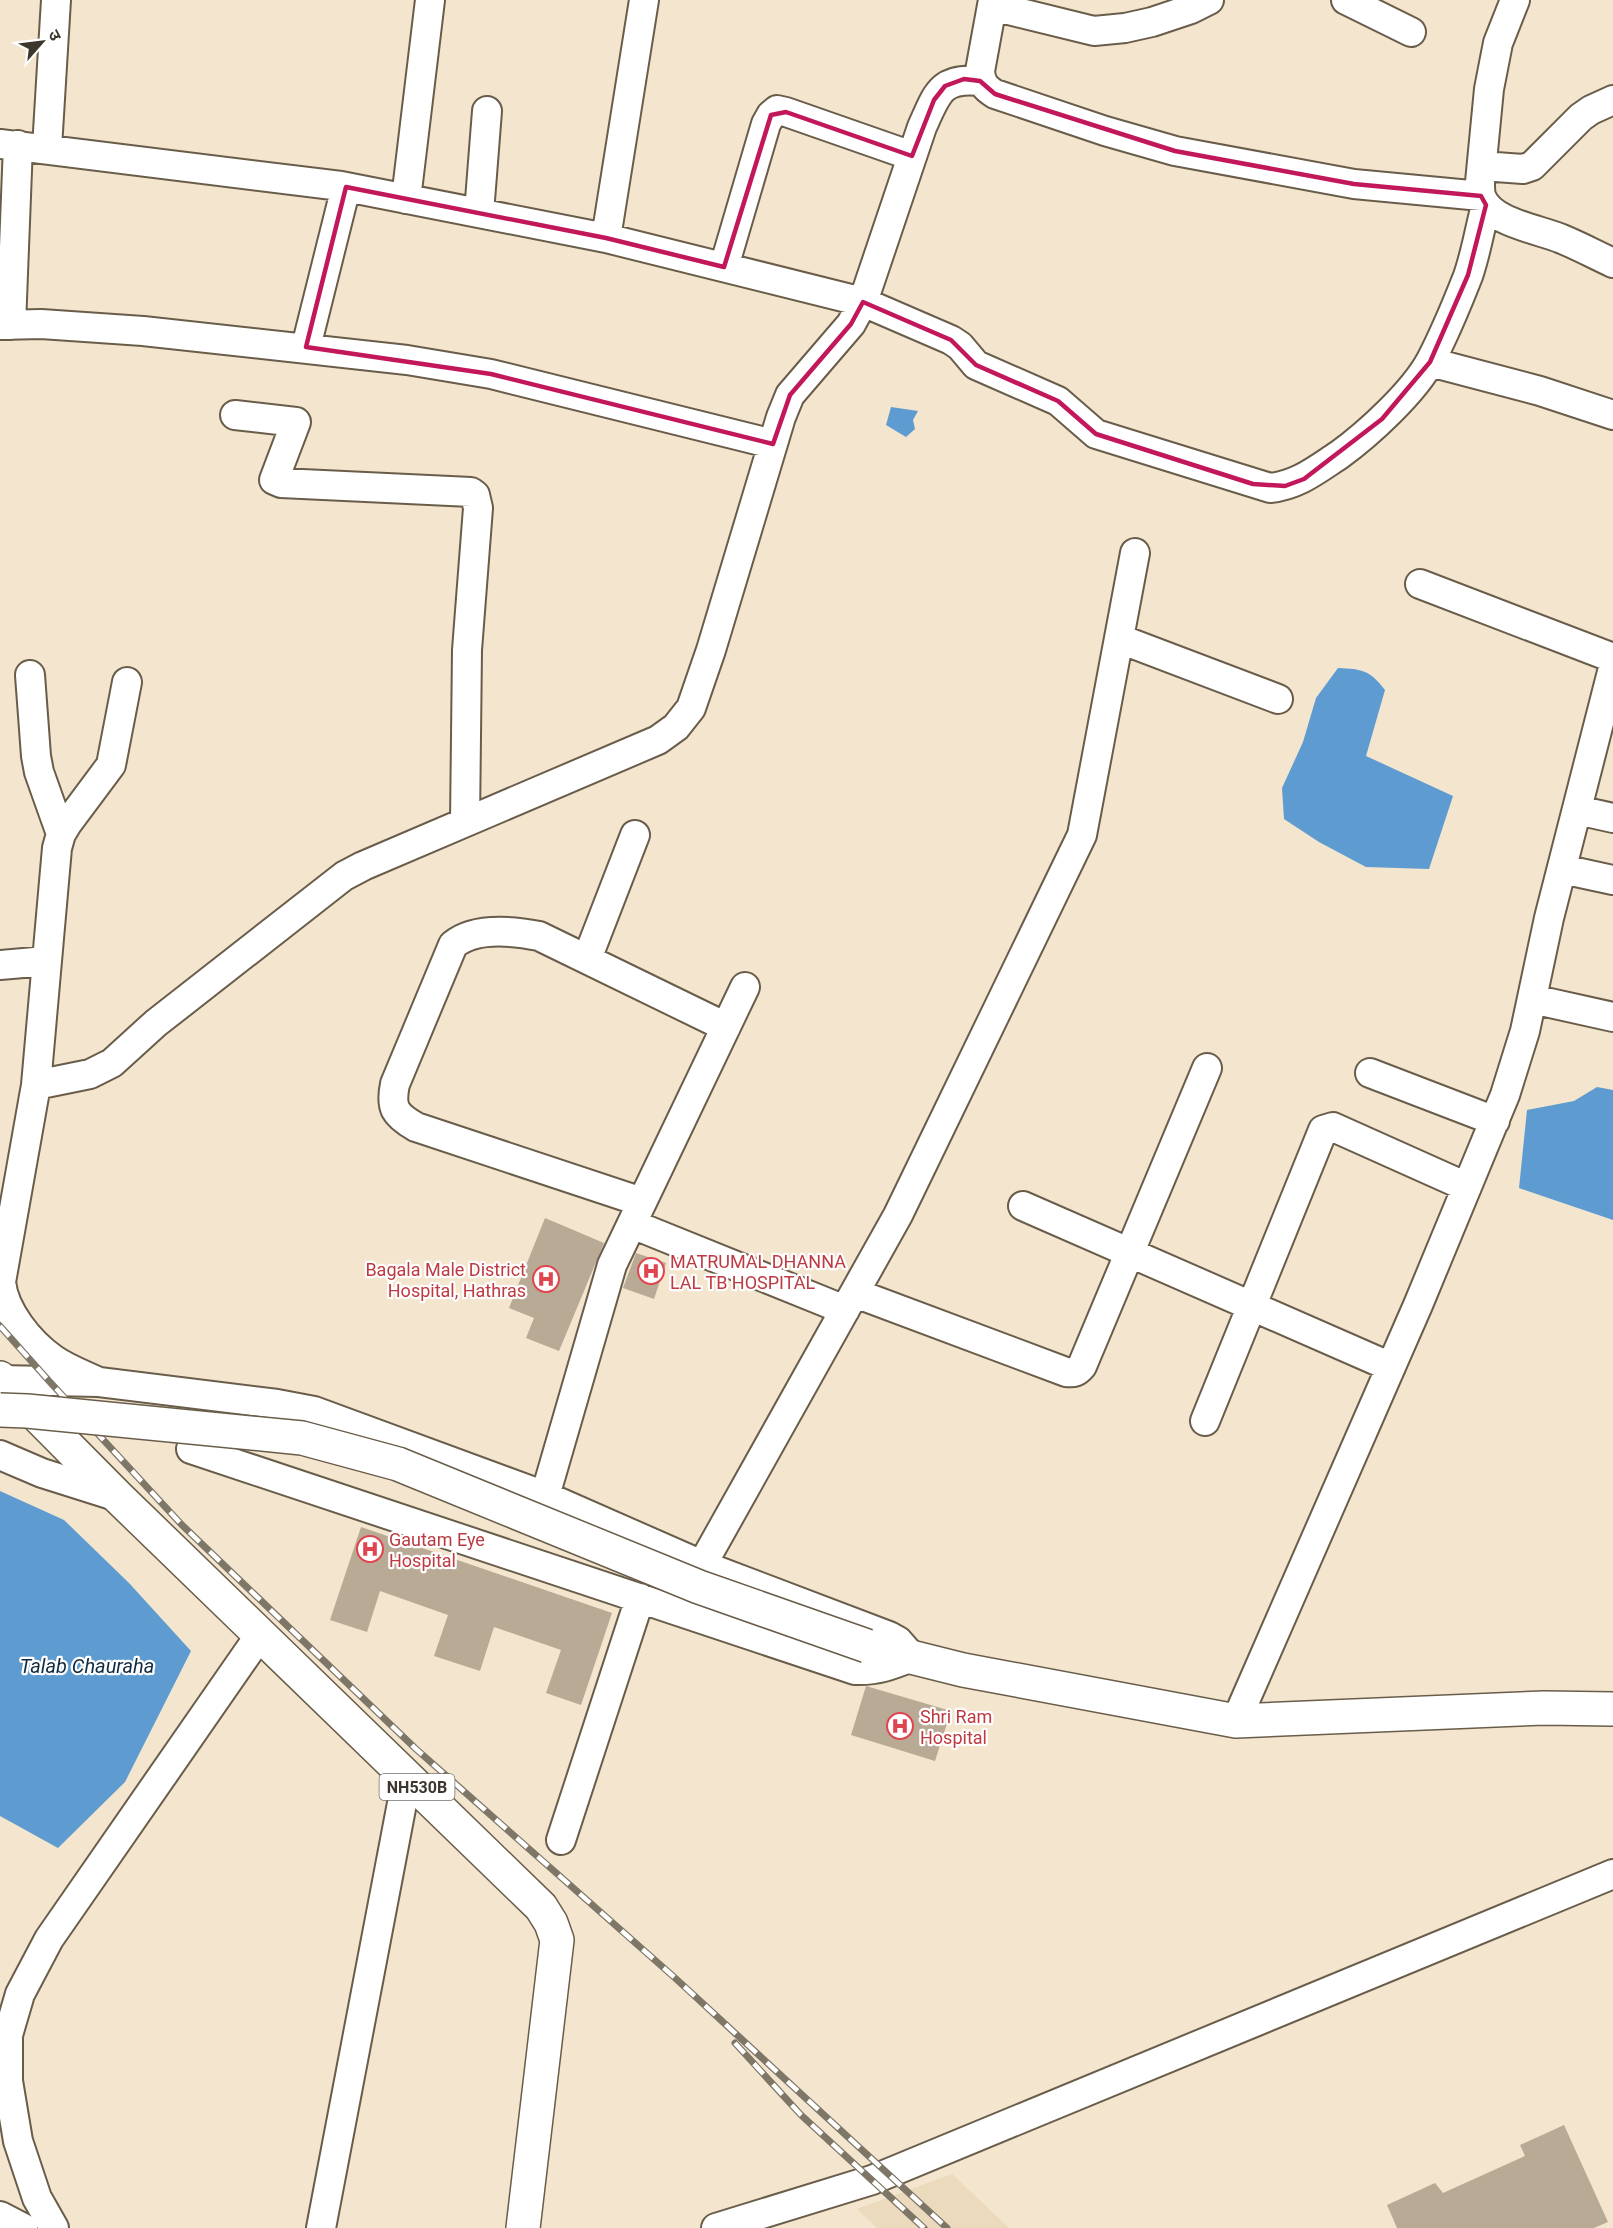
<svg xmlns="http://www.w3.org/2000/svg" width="1613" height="2228" viewBox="0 0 1613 2228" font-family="Roboto,'Noto Sans Devanagari',sans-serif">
	<rect width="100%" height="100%" fill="#f3e5ce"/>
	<path fill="#ecdabd" d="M952,2174L1009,2228H877L857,2209Z"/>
	<path fill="#5e9bd0" d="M891,407L918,411L913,420L915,429L906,437L886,425Z
		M1338,668C1362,669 1370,670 1385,690L1366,756L1453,796L1429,869L1366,867L1319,842L1284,819L1282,788L1303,742L1316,698Z
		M1597,1087L1613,1090V1220L1519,1188L1527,1110L1574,1101Z
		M0,1491L64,1520L129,1583L191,1651L125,1782L58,1848L0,1816Z"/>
	<path fill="#b8aa95" d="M545,1218L604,1243L559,1351L526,1338L534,1318L509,1308Z
		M636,1253L666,1263L654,1299L623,1288Z
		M361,1527L612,1613L581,1705L546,1693L561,1650L494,1627L480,1671L434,1656L448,1615L380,1591L367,1632L330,1620Z
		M866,1686L951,1711L935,1761L851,1735Z
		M1564,2125L1608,2222L1594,2228H1397L1387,2205L1435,2183L1443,2193L1525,2156L1520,2145Z"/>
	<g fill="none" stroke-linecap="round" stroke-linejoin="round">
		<defs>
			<path id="minor" d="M993,0L980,71C981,83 985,88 995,94L1105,131L1175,151L1354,184L1481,196
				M1346,0L1411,32
				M1515,0L1498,43L1489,89L1480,182C1480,186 1480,192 1481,196C1490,223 1539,229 1562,239C1579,246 1596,255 1613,263
				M992,6L1094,31L1125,28L1152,22L1191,9L1209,0
				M0,144L341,186L606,238L863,302L951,340L960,346L976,365L1058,401L1096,434L1270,488C1298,485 1316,470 1339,455C1368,434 1414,392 1431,360C1445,333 1457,304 1468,276C1476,253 1480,228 1486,205
				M47,148L56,0
				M1482,166L1523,169L1532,166L1581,117L1591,110L1613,100
				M406,199L430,0
				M479,213L487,111
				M606,238L644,0
				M724,267L766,124L771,115L777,110L786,112L912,156
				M0,325L41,324L143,331L407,360L491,374L773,444
				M11,325L18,145
				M306,347L346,187
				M1430,362L1540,391L1613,415
				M235,415L296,422L274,480L281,483L471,492L475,495L478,508L467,650L465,822
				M1420,584L1613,658
				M1120,639L1278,699
				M30,675L36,756L39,772L61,834
				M1577,810L1613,818
				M1562,869L1613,880
				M587,959L635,835
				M0,965L46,961
				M1532,999L1613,1017
				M1370,1073L1495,1121
				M36,1085L90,1074L112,1063L156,1023L344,876L363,866L658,740L676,727L691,708L711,650L781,417L790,395L851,324L863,302L922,127C937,94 940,77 980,81
				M642,1202L416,1127C395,1115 390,1108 395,1084L453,945C474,927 513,931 539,936L726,1027
				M1023,1206L1391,1367
				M632,1224L845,1310
				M855,1293L1066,1372C1074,1373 1077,1372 1082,1366L1207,1068
				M0,1380L99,1382L277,1404L314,1411L545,1496L702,1565
				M99,1382C84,1375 67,1369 53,1359C29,1342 4,1311 1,1282L36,1085L57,848L61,834L67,824L111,765L127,682
				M1205,1421L1323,1130L1333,1127L1467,1187
				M191,1449L855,1670C877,1671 892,1665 912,1657L898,1641L889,1636L702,1565L898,1215L1082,835L1135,553
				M0,1455L42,1473L118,1497
				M545,1496L612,1265L745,987
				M1236,1721L1418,1305L1505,1095L1525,1031L1549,918L1613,668
				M561,1840L640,1598
				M0,2216L23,2228
				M54,2228L37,2198L18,2141L8,2081V2035L20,1994L49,1939L260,1635
				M321,2228L407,1777
				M716,2228L872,2180L1613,1874"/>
			<path id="major" d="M867,1646L963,1670L1236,1721L1544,1708L1613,1709"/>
			<path id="highway" d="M0,1378L118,1497L541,1907L551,1923L557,1940L523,2228"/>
		</defs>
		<use href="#minor" stroke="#695d4a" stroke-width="32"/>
		<use href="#major" stroke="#695d4a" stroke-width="36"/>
		<use href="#highway" stroke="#695d4a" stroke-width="36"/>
		<use href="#minor" stroke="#fff" stroke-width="28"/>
		<use href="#major" stroke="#fff" stroke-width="33"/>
		<use href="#highway" stroke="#fff" stroke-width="33"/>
		<defs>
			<path id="rail" d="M0,1326L49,1381L182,1525L416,1749L674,1977L947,2228
				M735,2043L801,2115L924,2228"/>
		</defs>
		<use href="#rail" stroke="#7e7667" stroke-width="7"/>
		<use href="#rail" stroke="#fff" stroke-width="4.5" stroke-dasharray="14" stroke-linecap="butt"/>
		<defs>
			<path id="major-bridge" d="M0,1410L27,1411L302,1438L398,1464L699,1587L867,1646"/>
		</defs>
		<use href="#major-bridge" stroke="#695d4a" stroke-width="36" stroke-linecap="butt"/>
		<use href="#major-bridge" stroke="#fff" stroke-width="33"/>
	</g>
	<path fill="none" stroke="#c2185b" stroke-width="4.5" stroke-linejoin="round" d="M964,79L980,81L995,94L1175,151L1354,184L1481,196L1486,205L1468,275L1430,362L1382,419L1304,479L1285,486L1253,484L1096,434L1058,401L976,365L951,340L863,302L851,324L790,395L773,444L491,374L306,347L346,187L606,238L724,267L771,115L786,112L912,156L934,100L945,86Z"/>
	<defs>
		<symbol id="hospital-ring" viewBox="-11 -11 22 22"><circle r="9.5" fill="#fff" stroke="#e0444e" stroke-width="1.5"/><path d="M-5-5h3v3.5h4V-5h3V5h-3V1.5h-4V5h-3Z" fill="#e0444e"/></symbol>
	</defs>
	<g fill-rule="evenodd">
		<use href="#hospital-ring" x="636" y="1256" width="30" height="30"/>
		<use href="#hospital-ring" x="531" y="1264" width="30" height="30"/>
		<use href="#hospital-ring" x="355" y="1534" width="30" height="30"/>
		<use href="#hospital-ring" x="885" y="1711" width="30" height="30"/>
	</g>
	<g text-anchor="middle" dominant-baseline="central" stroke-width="4.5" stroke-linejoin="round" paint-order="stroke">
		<rect fill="#fff" stroke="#76726c" stroke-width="1.5" x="379.5" y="1774" width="75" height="26" rx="4.5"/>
		<g font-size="16" font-weight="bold" fill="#3c362d">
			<text x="417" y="1787">NH530B</text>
		</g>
		<g font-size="18" fill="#be3a42" stroke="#fff" text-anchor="start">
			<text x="670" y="1261">MATRUMAL DHANNA<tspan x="670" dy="21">LAL TB HOSPITAL</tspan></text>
			<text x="526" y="1269" text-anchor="end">Bagala Male District<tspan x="526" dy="21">Hospital, Hathras</tspan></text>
			<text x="389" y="1539">Gautam Eye<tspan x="389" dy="21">Hospital</tspan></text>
			<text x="920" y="1716">Shri Ram<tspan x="920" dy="21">Hospital</tspan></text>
		</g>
		<g font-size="20" font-style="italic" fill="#112c42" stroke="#fff">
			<text x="87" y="1666">Talab Chauraha</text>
		</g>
	</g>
	<g transform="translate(42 42) rotate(62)" stroke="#ffffff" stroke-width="4.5" paint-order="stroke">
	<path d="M0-4.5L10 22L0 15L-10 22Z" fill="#3c362d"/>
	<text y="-9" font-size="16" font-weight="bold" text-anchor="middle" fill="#3c362d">उ</text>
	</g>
</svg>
